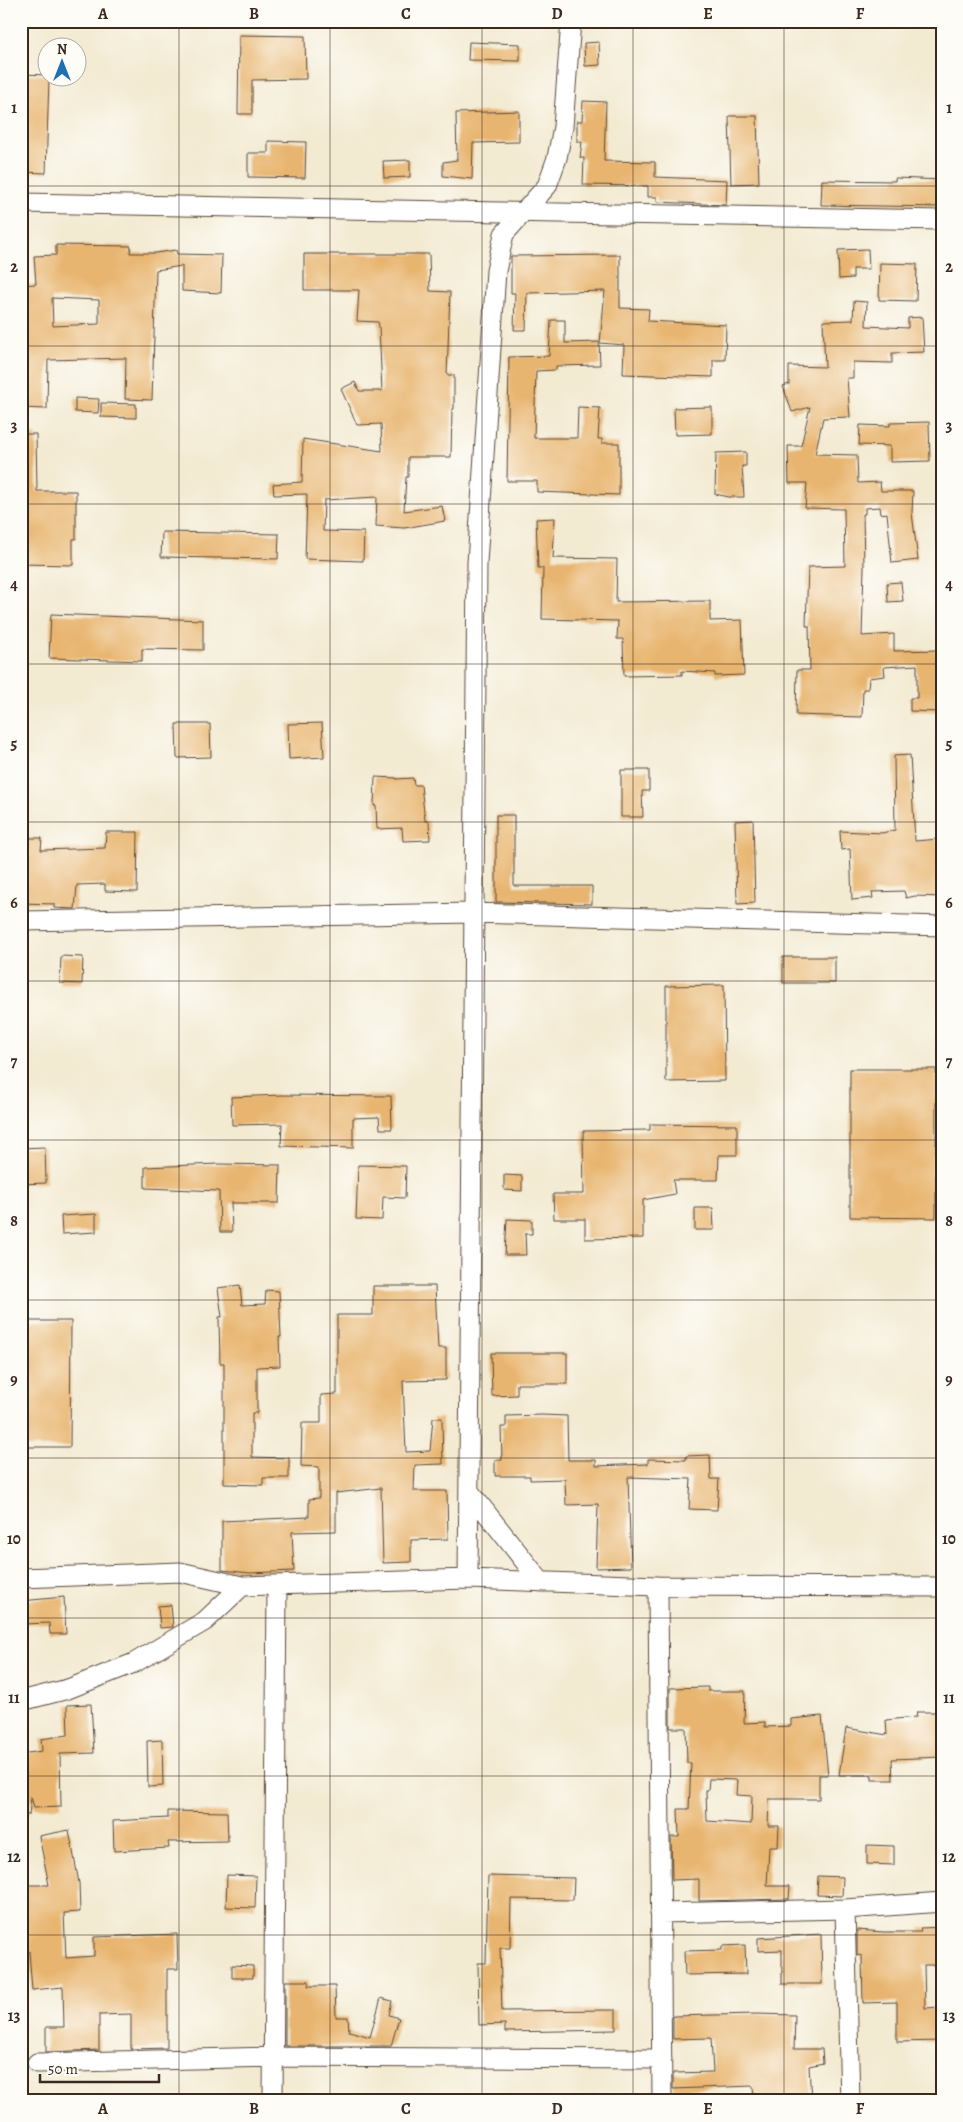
<svg xmlns="http://www.w3.org/2000/svg" width="963" height="2122" viewBox="0 0 963 2122" font-family="Alegreya,serif">
	<rect width="100%" height="100%" fill="#fdfcf7"/>
	<filter id="ink" filterUnits="userSpaceOnUse"><feTurbulence type="fractalNoise" baseFrequency=".02" numOctaves="2"/><feDisplacementMap in="SourceGraphic" scale="10" xChannelSelector="R" yChannelSelector="G"/><feConvolveMatrix kernelMatrix="1 2 1 2 8 2 1 2 1" color-interpolation-filters="sRGB"/></filter>
	<filter id="wash" filterUnits="userSpaceOnUse"><feTurbulence type="fractalNoise" baseFrequency=".0096" numOctaves="4" result="noise"/><feDisplacementMap in="SourceGraphic" scale="20" xChannelSelector="R" yChannelSelector="G"/><feGaussianBlur stdDeviation="1.12" result="paint"/><feColorMatrix in="noise" values="0 0 0 0 0 0 0 0 0 0 0 0 0 0 0 0 0 1.4 0 .05"/><feComposite in="paint" operator="in"/></filter>
	<g filter="url(#wash)">
		<rect width="100%" height="100%" fill="#f3ead2"/>
		<g id="blocks">
			<path fill="#e8b570" fill-rule="evenodd" d="M239,35L305,36L306,79L252,80V114H238Z
				M469,42L520,44V61L468,60Z
				M599,42L600,65L585,66L584,43Z
				M21,74L48,75L49,78L46,173L21,172Z
				M583,101L606,102L604,161L655,162V177L727,180L726,205L657,202V197H648V186L583,185L584,158H580L582,142H577V121H582Z
				M519,111V142L473,143L472,179L443,176V162L457,160L456,113Z
				M729,116H757L759,183L731,184Z
				M268,141L306,142L305,178L248,177V153H268Z
				M410,160V177L384,178L383,161Z
				M895,178L942,180V207L821,205L822,180L895,181Z
				M56,245L131,246L130,253H156L176,250L177,254L222,255L221,293L182,291V266L156,270L152,400L125,399L126,358L48,360L47,409L21,408V285L36,284L34,256L56,255ZM52,298L99,300V324L53,326Z
				M868,249L869,269H853V278L839,279L838,250Z
				M304,254H429L430,291L450,292L447,375H454V409H452L451,457H408V477H406L404,511L442,506L445,521L404,528L376,526L377,497L324,500L323,531L364,532L363,561L305,559L307,494L274,495L273,484L302,482L303,439L382,451L381,424L357,425L341,389L355,382L359,391H382L379,326L378,322L357,321L359,290H304Z
				M620,255V308L649,309L648,321L726,325L725,360H713V377L623,374L624,345L600,343L605,291L527,293L526,330H514L515,293H511V256Z
				M880,263L917,264L916,301L879,300Z
				M854,301L867,302L866,326L908,328V318L922,317L924,352L892,353V363L853,362V378H847L850,417L823,418L815,454L857,455L858,483L880,482L881,491H913L912,513L918,560L892,563L887,513L881,514L880,507L865,508V514H863L864,567L862,636L894,634V651L940,650L942,667L940,712L910,711V698H917V665L884,667L885,676L869,678L868,689H863L862,717L796,715L797,670H810L809,626H806L808,567L845,566L844,509L805,508L807,483H789L788,446H801L810,407L792,412L783,386L789,384V366L825,367L823,321L853,320Z
				M551,320H565V343L599,342L600,365L556,366V370L536,371L534,438H577L578,407L600,408L598,439H602V443H619V495L537,492V481H507L509,357L549,356Z
				M75,398L99,399L98,413L75,412Z
				M101,403L136,404V418L101,417Z
				M712,407V434L675,435L674,408Z
				M929,422L930,461L890,462V446L859,445L860,425L890,426V423Z
				M21,434H36L37,491H76V539H73V565L21,564Z
				M746,452V466H742L744,497H729L715,494L716,453Z
				M555,518L553,558L617,559L616,602L710,601V621L742,620L744,675L715,676V673L682,671V675L624,676L623,639H617L618,621L542,619L543,568H538L536,519Z
				M162,532L279,534L278,559L161,557Z
				M901,582L903,601L888,602L887,583Z
				M51,614L203,620V650L142,649V661L49,658Z
				M322,723L324,757L289,759L288,724Z
				M176,724H210L211,757L177,758Z
				M910,755L915,841L939,839L942,897L915,896L906,898L904,891L872,892L873,898L852,900L850,849L841,850L840,831L882,833L895,830L894,756Z
				M621,770H649V791H642L643,817H621Z
				M375,777L396,778V779L413,778L414,785H421L425,821H429L430,840L403,841L402,828L377,829L376,806H374Z
				M496,815H514V886H592V904L496,902Z
				M753,820L755,903L737,904L735,821Z
				M106,832H138L137,892L105,891V884L77,885L75,909L54,908V904L21,903V838H42L41,850L105,848Z
				M61,956L83,957L82,984L60,983Z
				M783,957H835V983H783Z
				M724,985L725,1081L666,1082V986Z
				M850,1069H936V1218L850,1217Z
				M282,1095L391,1096L392,1129H380L379,1117L353,1118V1148L281,1146L282,1124L232,1125L231,1097Z
				M650,1124L737,1125V1155H719L718,1180H673L675,1194L643,1200V1238L585,1239V1219H554L553,1194H584L583,1131L650,1130Z
				M45,1147L46,1183L21,1184V1148Z
				M218,1164L280,1165L279,1203H231L232,1232H220L219,1191L145,1188V1167Z
				M358,1165L406,1166L405,1198L383,1197L382,1220L356,1219Z
				M504,1175L522,1176V1191L504,1190Z
				M695,1208H713L714,1230H695Z
				M96,1214V1232L62,1234L61,1216Z
				M507,1219L532,1220V1234H525L526,1255H505Z
				M240,1285L242,1305L265,1304L266,1290L279,1291L281,1337H279L280,1366L257,1367V1413H252V1457L289,1458V1478H263V1485L224,1484V1363H220L219,1317H222L218,1288Z
				M373,1286H435L438,1348H446V1380L403,1381L406,1452L430,1451L433,1418H442L443,1464L415,1465L414,1491H447L448,1539L411,1540V1562L383,1563L381,1488L336,1493V1531L292,1532L294,1571L250,1573L222,1570V1521L309,1517V1499L319,1498V1467L301,1466L302,1423H321V1395L337,1394V1315H373Z
				M21,1321H71L70,1447H21Z
				M491,1353H567V1384H517V1395L492,1396Z
				M542,1415L567,1416L568,1460H596V1466L648,1464V1459L686,1460V1456L710,1455L711,1479H719L717,1510L689,1509L691,1479L628,1477L631,1567L596,1568L598,1504L566,1505L565,1479L530,1480V1476H495V1460H502L501,1427H506V1416Z
				M64,1597L66,1634H50L49,1623L22,1624L21,1601Z
				M171,1605L173,1627L160,1628L158,1606Z
				M708,1687V1691H745L744,1723L765,1722V1727L791,1726V1719L822,1716L828,1775H819V1799H769L768,1826H779L778,1847H769L767,1886H790L789,1899L699,1901V1879L672,1880L671,1837H679L678,1809H689L691,1763H687L686,1728H670V1688ZM709,1779L737,1780L736,1795L752,1796L751,1824L707,1821L706,1790H708Z
				M91,1704L94,1753L60,1754L61,1807L34,1808L31,1797L29,1815L21,1814V1754L42,1751L41,1739L68,1735L67,1705Z
				M917,1712H942V1757L892,1759L893,1780H872V1775H839L846,1728L887,1735L886,1720L916,1717Z
				M162,1740L163,1786L148,1787L147,1741Z
				M168,1811L227,1812L228,1841L168,1842L169,1848L114,1851L113,1821L168,1818Z
				M69,1830L79,1883L80,1912L64,1913L66,1958L94,1956V1937L177,1934L178,1969H167V2048L131,2049V2014L99,2015V2050L46,2052V2027H64L63,1987L32,1990L29,1951H25L21,1885H49L39,1836Z
				M867,1845L894,1846V1865L867,1864Z
				M227,1875L256,1876L255,1908L226,1907Z
				M488,1876L574,1878L573,1900L511,1899L510,1948H500L502,2011L616,2010V2030L505,2032V2024L479,2025L478,1963H486Z
				M818,1876L843,1877L842,1896L817,1895Z
				M942,1927V1965H924L925,2008L942,2007V2041L897,2042V2002L863,2003L862,1956L857,1955V1930L884,1932H921L920,1928Z
				M821,1934L822,1984H782V1950L758,1951V1938Z
				M745,1945L746,1974L685,1975L684,1951L722,1950V1946Z
				M232,1965L253,1966V1978H232Z
				M285,1981H309L308,1986H335L336,2017H348L349,2031L370,2037L381,1998L392,2001L389,2015L399,2018L391,2046H285Z
				M756,2014L795,2015L794,2049H822L823,2063L809,2066L811,2101H754L753,2086L673,2089V2073L713,2072L711,2038L673,2039V2016Z"/>
		</g>
	</g>
	<g filter="url(#ink)">
		<use href="#blocks" fill-opacity="0" stroke="#574739" stroke-width="1"/>
		<g fill="none" stroke-linecap="round" stroke-linejoin="round">
			<defs>
				<path id="minor" d="M21,203L942,220
					M21,921L474,913L942,926
					M469,1491L541,1582
					M21,1578L180,1572L242,1586L468,1579L658,1586L942,1587
					M468,1579L477,563L496,271L504,234L547,186L557,158L563,127L571,21
					M658,1586L662,2101
					M21,1701L68,1689L134,1663L205,1621L242,1586
					M845,1909L850,2101
					M660,1913L845,1909L942,1902
					M37,2063L274,2057L662,2059
					M273,2101L277,1586"/>
			</defs>
			<use href="#minor" stroke="#574739" stroke-width="21"/>
			<use href="#minor" stroke="#fff" stroke-width="19"/>
		</g>
	</g>
	<path fill="none" stroke="#3b2a1e" stroke-width="1" stroke-opacity="0.55" d="M179,21V2101M330,21V2101M482,21V2101M633,21V2101M784,21V2101M21,186H942M21,346H942M21,504H942M21,664H942M21,822H942M21,981H942M21,1140H942M21,1300H942M21,1458H942M21,1618H942M21,1776H942M21,1935H942"/>
	<rect width="963" height="2122" fill="none" stroke="#fdfcf7" stroke-width="55"/>
	<g transform="translate(62 62)"><circle r="24" fill="#fdfcf7" stroke="#afa8a0"/>
	<path d="M0-4L9 19L0 12L-9 19Z" fill="#1f6fb2"/>
	<text y="-8" font-size="14" font-weight="bold" text-anchor="middle" fill="#3b2a1e">N</text>
	</g>
	<path d="M40 2074v8h119v-8" fill="none" stroke="#3b2a1e" stroke-width="2.5"/>
	<text x="48" y="2074" font-size="15" fill="#3b2a1e" stroke="#fdfcf7" stroke-width="4" paint-order="stroke">50 m</text>
	<rect x="28" y="28" width="908" height="2066" fill="none" stroke="#3b2a1e" stroke-width="2"/>
	<g font-size="16" text-anchor="middle" font-weight="bold" fill="#3b2a1e">
		<text x="103" y="19">A</text>
		<text x="254" y="19">B</text>
		<text x="406" y="19">C</text>
		<text x="557" y="19">D</text>
		<text x="708" y="19">E</text>
		<text x="860" y="19">F</text>
		<text x="14" y="113">1</text>
		<text x="949" y="113">1</text>
		<text x="14" y="272">2</text>
		<text x="949" y="272">2</text>
		<text x="14" y="431">3</text>
		<text x="949" y="431">3</text>
		<text x="14" y="590">4</text>
		<text x="949" y="590">4</text>
		<text x="14" y="749">5</text>
		<text x="949" y="749">5</text>
		<text x="14" y="908">6</text>
		<text x="949" y="908">6</text>
		<text x="14" y="1067">7</text>
		<text x="949" y="1067">7</text>
		<text x="14" y="1226">8</text>
		<text x="949" y="1226">8</text>
		<text x="14" y="1385">9</text>
		<text x="949" y="1385">9</text>
		<text x="14" y="1544">10</text>
		<text x="949" y="1544">10</text>
		<text x="14" y="1703">11</text>
		<text x="949" y="1703">11</text>
		<text x="14" y="1862">12</text>
		<text x="949" y="1862">12</text>
		<text x="14" y="2021">13</text>
		<text x="949" y="2021">13</text>
		<text x="103" y="2114">A</text>
		<text x="254" y="2114">B</text>
		<text x="406" y="2114">C</text>
		<text x="557" y="2114">D</text>
		<text x="708" y="2114">E</text>
		<text x="860" y="2114">F</text>
	</g>
</svg>
